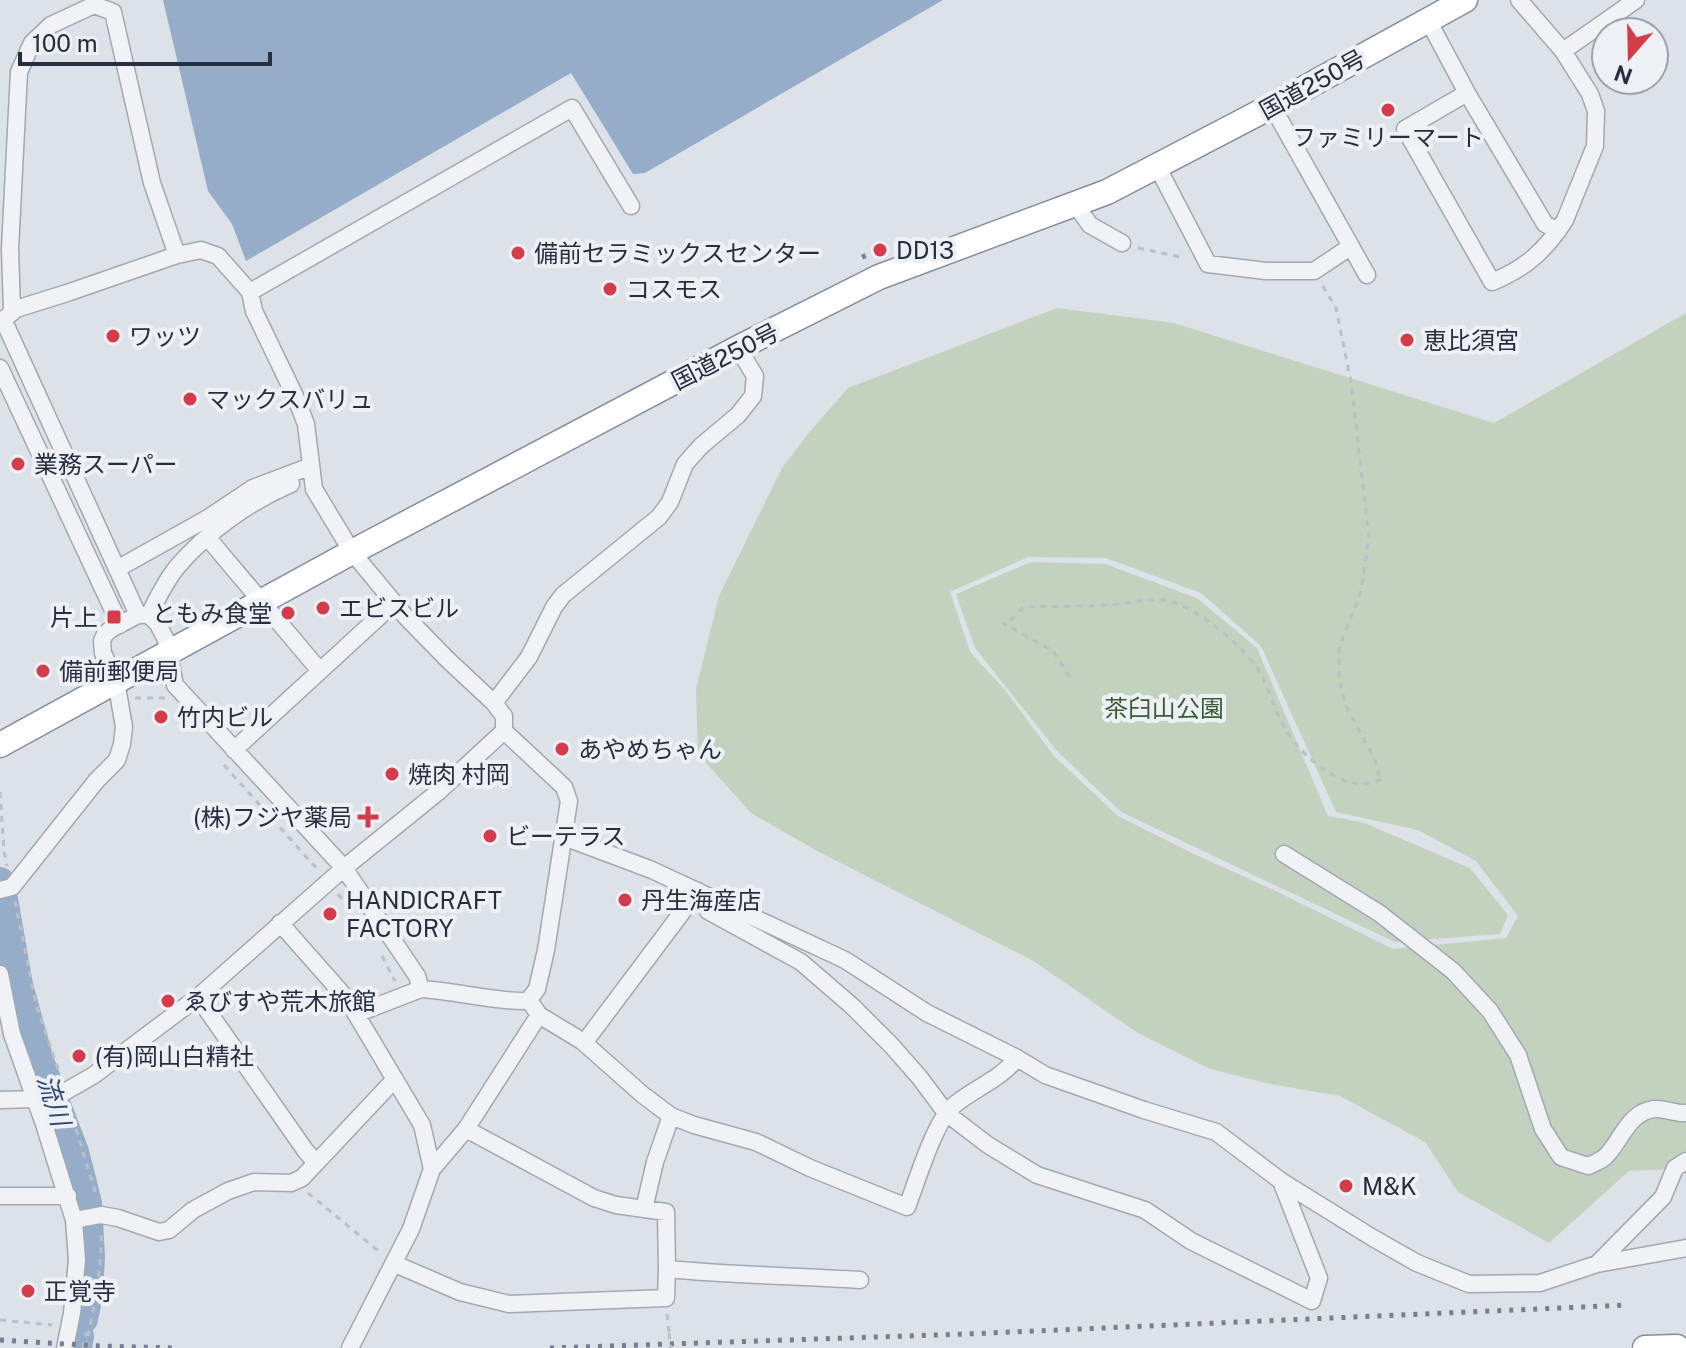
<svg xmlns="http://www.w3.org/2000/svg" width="1686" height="1348" viewBox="0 0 1686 1348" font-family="'Public Sans','Noto Sans JP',sans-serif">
	<rect width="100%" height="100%" fill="#dde1e8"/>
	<path fill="#c2d2be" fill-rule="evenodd" d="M1057,308L1174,323L1494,423L1686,313V1168L1629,1171L1549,1243L1458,1192L1425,1142L1340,1096L1270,1084L1210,1069L1138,1033L1032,960L819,852L751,813L698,754L696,689L719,596L782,468L807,435L848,388ZM1028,557L1106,558L1201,593L1261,646L1336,812L1418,830L1476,861L1518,916L1506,938L1393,949L1278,892L1194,854L1118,816L1054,756L1005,690L970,652L950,592Z
		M1031,562L1105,564L1197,598L1257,648L1328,816L1362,822L1470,868L1508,915L1500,934L1395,942L1121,812L1057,751L975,648L956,594Z"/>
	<path fill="#96adca" d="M163,0H943L645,173L633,174L571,73L246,261L232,224L208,191Z"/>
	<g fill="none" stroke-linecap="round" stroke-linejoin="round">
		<path stroke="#96adca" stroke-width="30" d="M0,882L18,985L38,1058L74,1152L87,1203L90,1257L88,1295L83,1319
			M77,1348L79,1336"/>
		<defs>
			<path id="minor" d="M1428,20L1467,93L1545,224L1558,231
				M1563,51L1636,0
				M1467,93L1405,129L1492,282C1526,268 1545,251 1565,220L1595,146L1596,111L1590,94L1563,51L1519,0
				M1272,106L1367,275
				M1157,166L1208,264L1266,271H1314L1350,247
				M1075,204L1090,225L1122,243
				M250,292L572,108L631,206
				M12,311L10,249L19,72L32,43L51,25L94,5L113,12L152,183L177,255
				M3,319L138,615
				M0,323L16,309L67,293L177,255L201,250L218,256L250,292L254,311L295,396L306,424L314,489L352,552L406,617L447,659L494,703L504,716V731L438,792L344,868L198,997L94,1075L61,1094L36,1099L0,1100
				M0,368L120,625
				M207,537L320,671
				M117,569L208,518L253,488L311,466
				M149,615C157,599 165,582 177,567C207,532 249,502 291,484
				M494,703L529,657L554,607L563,595L659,517L670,502L685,464L701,446L738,415L753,396L755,376L738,348
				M234,750L394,603
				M564,837L652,870L845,960L927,1013L1017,1058L1045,1075L1144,1110L1216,1132L1281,1181L1373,1238L1417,1263L1469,1284L1540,1283L1597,1264L1686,1248
				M1284,854L1379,913L1453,971L1490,1011L1518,1055L1543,1129L1561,1157L1588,1166C1593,1164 1600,1161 1605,1157C1621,1142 1628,1112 1654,1109C1665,1108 1675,1114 1686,1113
				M0,890L12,887L97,780L117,760L122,744L124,727L116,681L103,653L102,641L105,634L111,629L138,615H149L158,624L166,640L175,685L344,868L417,976L421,989C457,991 493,1002 528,1001L537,989L546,950L569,801L564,787L504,731
				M280,923L347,999L422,1125L432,1169L411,1229L350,1348
				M0,974L12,1034L44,1124L74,1220L77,1260L72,1313L65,1348
				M198,997L305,1150L316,1163
				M356,1014L421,989
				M539,1015L582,1041L643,1095L671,1116L694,1125L756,1142L810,1168L907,1207C917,1181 934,1123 953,1106C974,1088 1000,1080 1017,1058
				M584,1043L698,891L708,911L801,962L852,1006L892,1046L920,1078L946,1113L988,1145L1037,1175L1145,1210L1191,1241L1312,1301L1319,1278L1281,1181
				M466,1129L594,1198L616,1205L666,1212L667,1269
				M432,1169L466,1129L539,1015L533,1006
				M0,1196H68
				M644,1209L655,1162L671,1116
				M74,1220L101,1215L118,1218L159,1232L169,1230L193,1210L228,1191L254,1182L291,1183L302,1178L395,1079
				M395,1264L460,1292L509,1304L666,1298L667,1269C731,1275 795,1276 860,1280
				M1597,1264L1663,1197L1675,1168L1686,1161"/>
			<path id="highway" d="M0,745L352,552L738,348L879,277L1107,192L1272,106L1465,0
				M1645,1348L1677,1347"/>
		</defs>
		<use href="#minor" stroke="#a2a8b2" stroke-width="19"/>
		<use href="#highway" stroke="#848d9f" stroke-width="27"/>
		<path stroke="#bbbfc6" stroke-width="3" stroke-dasharray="6 6" stroke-linecap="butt" d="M1138,248L1185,258
			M1070,677L1053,651L1003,623L1013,618L1023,607C1051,606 1080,607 1108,605C1128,604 1149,597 1169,601C1201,610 1245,647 1262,676C1270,692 1275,711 1284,727C1297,751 1331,781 1359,784C1366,785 1375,781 1383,779L1379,775L1375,760L1346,706L1339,679V648L1361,591L1369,537L1351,382L1336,308L1321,283
			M135,698H167
			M224,765L318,870
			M0,792L4,851L7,866
			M338,894L353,913
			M15,901L36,1004L60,1075
			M382,956L395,981
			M69,1106L97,1198
			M308,1193L382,1254
			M667,1314L669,1333
			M0,1320L52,1325
			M83,1348L86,1332
			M86,1348C93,1310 102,1272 101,1233"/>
		<use href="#minor" stroke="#f0f2f6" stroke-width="16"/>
		<use href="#highway" stroke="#fff" stroke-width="24"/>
		<path stroke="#767f92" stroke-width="5" stroke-dasharray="4 8" stroke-linecap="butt" d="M862,257L898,243
			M0,1340L99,1346L175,1348
			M550,1348L966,1334L1628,1305"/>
		<path stroke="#bbbfc6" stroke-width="3" stroke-dasharray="6 6" stroke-linecap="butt" d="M669,1333L671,1348"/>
	</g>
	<g fill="#d43c4b" stroke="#edf0f5" stroke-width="3">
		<circle cx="1388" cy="110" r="8"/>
		<circle cx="880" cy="250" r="8"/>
		<circle cx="518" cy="253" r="8"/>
		<circle cx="610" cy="289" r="8"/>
		<circle cx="113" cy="336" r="8"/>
		<circle cx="1407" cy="340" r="8"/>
		<circle cx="190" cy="399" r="8"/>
		<circle cx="18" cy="464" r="8"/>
		<circle cx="323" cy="608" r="8"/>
		<circle cx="288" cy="613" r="8"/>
		<rect x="106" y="609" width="16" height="16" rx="4"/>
		<circle cx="43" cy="671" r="8"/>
		<circle cx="161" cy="717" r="8"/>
		<circle cx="562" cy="749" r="8"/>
		<circle cx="392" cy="774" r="8"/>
		<path d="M364 805h8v8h8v8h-8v8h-8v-8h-8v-8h8z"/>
		<circle cx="490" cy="836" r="8"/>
		<circle cx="625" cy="900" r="8"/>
		<circle cx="330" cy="914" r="8"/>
		<circle cx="168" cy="1001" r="8"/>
		<circle cx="79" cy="1056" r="8"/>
		<circle cx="1346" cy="1186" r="8"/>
		<circle cx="28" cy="1291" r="8"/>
	</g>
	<g text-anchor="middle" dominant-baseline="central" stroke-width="8" stroke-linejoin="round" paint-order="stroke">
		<g font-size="24" fill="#262e3f" stroke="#edf0f5">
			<text transform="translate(1312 84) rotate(-29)">国道250号</text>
			<text transform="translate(725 356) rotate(-27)">国道250号</text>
		</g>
		<g font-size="24" fill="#262e3f" stroke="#edf0f5" text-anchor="start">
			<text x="1388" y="137" text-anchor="middle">ファミリーマート</text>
			<text x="896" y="250">DD13</text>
			<text x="534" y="253">備前セラミックスセンター</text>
			<text x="626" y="289">コスモス</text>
			<text x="129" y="336">ワッツ</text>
			<text x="1423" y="340">恵比須宮</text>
			<text x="206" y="399">マックスバリュ</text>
			<text x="34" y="464">業務スーパー</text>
			<text x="339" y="608">エビスビル</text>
			<text x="272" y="613" text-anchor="end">ともみ食堂</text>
			<text x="98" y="617" text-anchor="end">片上</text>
			<text x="59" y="671">備前郵便局</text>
			<text x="177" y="717">竹内ビル</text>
			<text x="578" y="749">あやめちゃん</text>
			<text x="408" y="774">焼肉 村岡</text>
			<text x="352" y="817" text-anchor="end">(株)フジヤ薬局</text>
			<text x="506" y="836">ビーテラス</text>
			<text x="346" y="900">HANDICRAFT<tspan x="346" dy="28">FACTORY</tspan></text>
			<text x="641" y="900">丹生海産店</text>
			<text x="184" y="1001">ゑびすや荒木旅館</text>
			<text x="95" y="1056">(有)岡山白精社</text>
			<text x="1362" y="1186">M&amp;K</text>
			<text x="44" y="1291">正覚寺</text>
		</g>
		<g font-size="24" fill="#395b33" stroke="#edf0f5">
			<text x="1164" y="708">茶臼山公園</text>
		</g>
		<g font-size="26" font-style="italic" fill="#2f4b75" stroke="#edf0f5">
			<text transform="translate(54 1100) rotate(72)">流川</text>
		</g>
	</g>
	<g transform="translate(1630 56) rotate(200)"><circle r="38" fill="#edf0f5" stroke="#9da2ac" stroke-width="2"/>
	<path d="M0-6L14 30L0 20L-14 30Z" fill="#d43c4b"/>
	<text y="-12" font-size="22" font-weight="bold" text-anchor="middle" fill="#262e3f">N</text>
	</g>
	<path d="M20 52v12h250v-12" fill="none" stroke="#262e3f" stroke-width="4"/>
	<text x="32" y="52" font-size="24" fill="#262e3f" stroke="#edf0f5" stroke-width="6" paint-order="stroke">100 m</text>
</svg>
